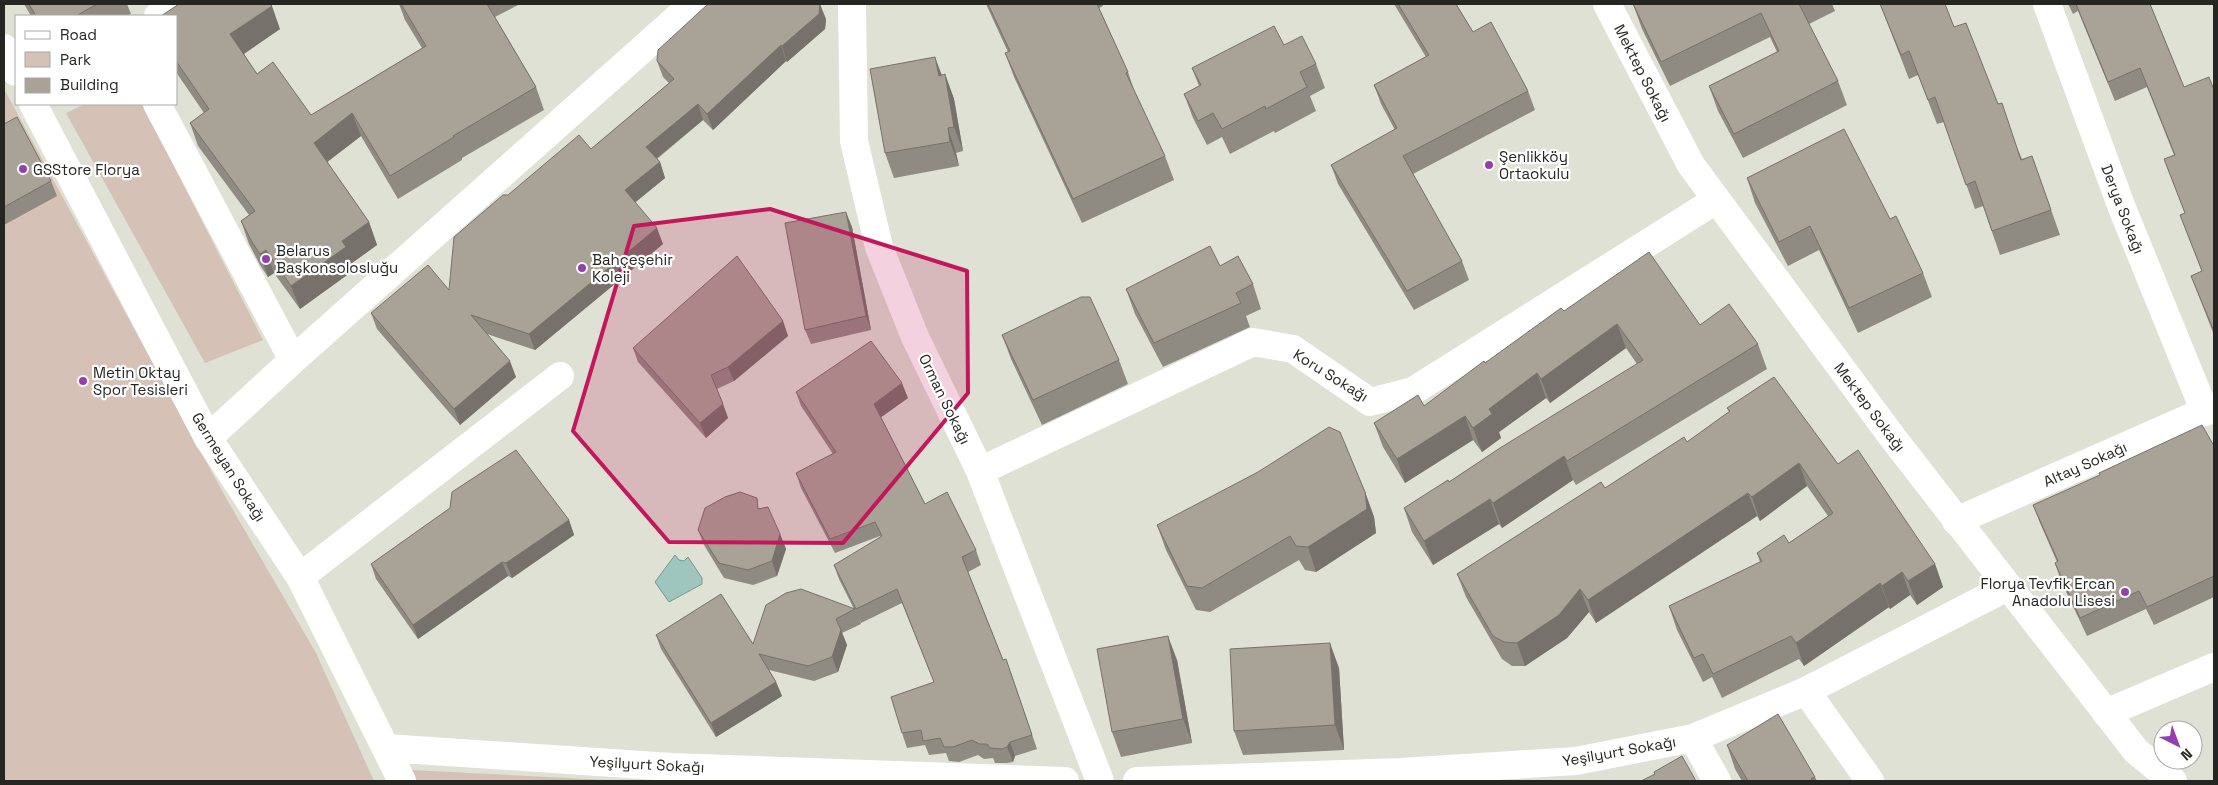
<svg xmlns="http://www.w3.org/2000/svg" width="2218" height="785" viewBox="0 0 2218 785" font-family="'Space Grotesk',sans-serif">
	<rect width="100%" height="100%" fill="#dee1d4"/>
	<path fill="#d5c1b5" d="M4,89L226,498L316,653L374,781H4Z
		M85,104H142L263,340L205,363L66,113Z
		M411,770L625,781H416Z"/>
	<path fill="#9fc6be" stroke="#7a968f" d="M675,555L679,560L684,561L688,557L702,578V584L669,602L655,582Z"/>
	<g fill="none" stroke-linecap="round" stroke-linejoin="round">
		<path stroke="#fff" stroke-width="28" d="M852,4L854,141L879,247L915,337L980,471L1100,781
			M2047,4L2122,208L2205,412
			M158,16L170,4
			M157,104L293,360
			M208,438L293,360L693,4
			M980,471L1253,342L1293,349L1370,402L1413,391L1716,200
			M1956,521L2214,407
			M300,577L560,376
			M1806,691L1870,781
			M2106,713L2214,667
			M1693,738L1717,781"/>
		<path stroke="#fff" stroke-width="28" d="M1607,4L1691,165L1893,438L2136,751L2173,781
			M4,48L16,72
			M33,104L208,438L300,577L402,781
			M387,748L672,767L1065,781
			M1137,781L1401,772L1576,761L1693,738L1806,691L2007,587"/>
	</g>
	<path fill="#908b82" d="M24,4H127L131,14L126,16H31Z
		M399,4H520L495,17L536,87L544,110L462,158V160L398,199L361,136L327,162L369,222L377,245L352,263L354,270L300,309L274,273L268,277L260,265L249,244L241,221L249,215L198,146L190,123L204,113L176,72V16L280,29L244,54L257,74L311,115L422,48L405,20Z
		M986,4H1102L1103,6L1099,8L1128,72L1135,93L1165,156L1174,180L1082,223L1014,77L1005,53L1008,52Z
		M1394,4H1456L1473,32L1528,91L1535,110L1413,174L1462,261L1469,280L1414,310L1338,184L1331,165L1395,130L1381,104L1374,85L1426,57Z
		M1633,4H1832L1835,11L1809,24L1838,81L1847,105L1743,158L1718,111L1709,86L1777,52L1770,37L1670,86L1642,29Z
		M1880,4H1945L1954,27L1998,104L2022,159L2032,156L2060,235L2000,255L1983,206L1975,209L1944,122L1937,124L1918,75L1909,79Z
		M2068,4H2150L2184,87L2214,90V335L2191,276L2202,271L2180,215L2185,213L2164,159L2174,155L2147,87L2115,101L2078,11L2073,14Z
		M826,19L825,29L787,62L786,61L713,130L703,120L657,159L660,162L665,178L635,202L663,244L535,350L487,334L516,377L460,425L377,329L371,313L449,290L508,195L591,149L669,83L663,77L657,61Z
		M1284,45L1316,64L1325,88L1310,96L1316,111L1275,133L1274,131L1230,154L1222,137L1207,145L1193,118L1184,94L1199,86L1192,68Z
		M945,74L954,99L963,151L956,153L959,166L894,178L885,153L942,75Z
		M4,124L51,181L57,196L4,225Z
		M1747,178L1890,219L1923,273L1932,297L1858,333L1819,250L1788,266L1755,203Z
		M852,227L871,330L811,344L805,330Z
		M1220,266L1253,284L1261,309L1246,316L1250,327L1163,367L1135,314L1126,289Z
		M1564,311L1700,325L1758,344L1767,369L1576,485L1573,480L1502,528L1499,524L1433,565L1412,532L1404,508L1449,482L1637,364L1626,348L1550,403L1546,398L1499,432L1501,438L1482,452L1473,440L1405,483L1383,447L1374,423L1424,406L1485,363Z
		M783,321L788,336L734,381L717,389L728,418L706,438L638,362L633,348Z
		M1002,335L1119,360L1128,384L1042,425L1011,359Z
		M796,392L908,398L881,417L925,504L976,550L981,565L968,572L1003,660L1011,673L1037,749L1015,756L1013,762L1007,763H995L993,758L984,759L978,755L959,762L949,761L946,753L929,755L925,745L907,748L902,733L934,682L902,603L861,623L859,618L861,624L842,633L847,645L838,672L814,681L769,670L776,682L782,696L716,737L661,649L656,635L753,644L854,609L839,579L834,565L881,537L880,536L835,553L801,488L796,473L833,454L801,406Z
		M1727,408L1838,464L1935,564L1943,587L1917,605L1910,595L1890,609L1889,607L1804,666L1799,659L1722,698L1712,677L1703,682L1677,630L1669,606L1760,562L1757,553L1789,543L1828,516L1807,486L1760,521L1757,516L1596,623L1589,612L1567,638L1525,666H1512L1502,659L1466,597L1457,574L1605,488L1687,442L1729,412Z
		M2214,446V597L2154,625L2146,609L2087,636L2061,581L2055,563L2057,562L2040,523L2033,505Z
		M1365,492L1374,517L1376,533L1316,572L1305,570L1299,560L1210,612L1196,610L1166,550L1157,525Z
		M760,508L780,534L786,549L777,576L753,585L724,578L704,545L698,530Z
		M569,520L574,535L512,578L508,576L418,639L376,579L371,564Z
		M1177,660L1192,743L1121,757L1112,732Z
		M1339,668L1344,750L1243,755L1234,731Z
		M1727,745L1815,777L1817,781H1742L1735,769Z"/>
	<path fill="#76716a" d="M820,4L826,19L825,29L787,62L782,46Z
		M272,6L280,29L239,57L230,34Z
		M781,45L786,61L713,130L707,114Z
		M935,57L944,81L939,76Z
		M945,74L954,99L963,151L954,127Z
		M698,104L703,120L652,162L646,147Z
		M352,113L361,136L322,166L314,143Z
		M948,128L956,153L959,166L950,142Z
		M660,162L665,178L631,206L625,190Z
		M846,212L852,227L871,330L866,316Z
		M369,222L377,245L352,263L354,270L300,309L291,286L342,241Z
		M657,228L663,244L535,350L529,334Z
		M266,250L274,273L268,277L260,254Z
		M783,321L788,336L734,381L728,367Z
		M1617,324L1626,348L1550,403L1541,379Z
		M510,361L516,377L460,425L454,409Z
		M1537,373L1546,398L1499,432L1501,438L1482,452L1473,428L1489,409Z
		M902,383L908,398L880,418L874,404Z
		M723,404L728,418L706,438L700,423Z
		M1465,416L1473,440L1405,483L1397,459Z
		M1564,456L1573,480L1502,528L1493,503Z
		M1799,463L1807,486L1760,521L1752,497Z
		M1365,492L1374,517L1376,533L1316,572L1308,547Z
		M1748,493L1757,516L1596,623L1588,600Z
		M1490,499L1499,524L1433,565L1424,541Z
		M569,520L574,535L512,578L506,563Z
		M780,534L786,549L777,576L772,561Z
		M502,562L508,576L418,639L413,625Z
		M1935,564L1943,587L1917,605L1908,581Z
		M1902,572L1910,595L1890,609L1882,586Z
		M1880,583L1889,607L1804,666L1796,643Z
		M1580,589L1589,612L1567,638L1525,666L1517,643Z
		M841,630L847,645L838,672L832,657Z
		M1168,636L1177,660L1192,743L1183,719Z
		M1330,643L1339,668L1344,750L1335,725Z
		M776,682L782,696L716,737L711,723Z
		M1010,742L1015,756L1013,762L1007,747Z"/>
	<path fill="#a8a297" stroke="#76716a" d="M29,4H97L76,16H36Z
		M179,4H270L272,6L230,34L257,74L273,62L311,115L426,46L401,4H487L536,87L453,136L454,137L390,176L352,113L314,143L369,222L342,241L346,247L291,286L266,250L260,254L252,242L241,221L255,211L190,123L209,109L176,61V16H161Z
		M708,4H820L819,14L782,46L781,45L707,114L698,104L646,147L660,162L625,190L657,228L529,334L471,315L510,361L454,409L371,313L428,265L449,290L454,237L503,195H508L579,135L591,149L674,79L657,61L658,50Z
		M988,4H1097L1128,72L1126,73L1165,156L1073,199L1005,53L1010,51Z
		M1398,4H1456L1473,32L1491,22L1528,91L1403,156L1462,261L1407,291L1331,165L1397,128L1374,85L1429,55Z
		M1633,4H1799L1838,81L1734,134L1709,86L1779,51L1761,13L1661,62Z
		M1880,4H1945L1954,27L1966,23L1998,104L2002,103L2021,160L2032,156L2051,210L1992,231L1975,181L1966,185L1935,97L1928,100L1909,51L1901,55Z
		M2076,4H2150L2184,87L2209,77L2214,90V329H2213L2191,276L2202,271L2180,215L2185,213L2164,159L2175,155L2140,68L2108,82Z
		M1274,26L1284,45L1302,36L1316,64L1300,72L1307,87L1266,109L1265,106L1222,129L1213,113L1198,121L1184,94L1201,85L1192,68Z
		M935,57L939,76L945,74L954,127L948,128L950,142L885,153L870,69Z
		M17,117L51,181L4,207V124Z
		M1844,129L1890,219L1896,216L1923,273L1849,308L1810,226L1779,242L1747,178Z
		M846,212L866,316L805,330L785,223Z
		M1210,246L1220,266L1238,256L1253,284L1236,293L1241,303L1154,343L1126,289Z
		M1649,252L1700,325L1729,304L1758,344L1567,461L1564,456L1493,503L1490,499L1424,541L1404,508L1448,480L1449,482L1500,448L1643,360L1617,324L1541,379L1537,373L1489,409L1492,414L1473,428L1465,416L1397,459L1374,423L1418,395L1424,406L1484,361L1485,363L1561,308L1564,311Z
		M737,256L783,321L728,367L711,375L723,404L700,423L633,348Z
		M1081,297H1090L1119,360L1033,400L1002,335Z
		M871,341L902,383L874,404L925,504L947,492L976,550L962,557L1003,660L1006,659L1032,735L1010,742L1007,747L1002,749L990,748L987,744H979L972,740L953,747H944L940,738L923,741L921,730L902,733L891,697L934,682L897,589L856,609L834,565L882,536L875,522L830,539L796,473L836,452L796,392Z
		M1774,377L1838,464L1858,450L1935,564L1908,581L1902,572L1882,586L1880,583L1796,643L1791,636L1713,674L1703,654L1694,658L1669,606L1762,561L1757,553L1784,535L1789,543L1833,513L1799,463L1752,497L1748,493L1588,600L1580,589L1559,615L1517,643L1504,642L1493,636L1457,574L1601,482L1605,488L1684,437L1687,442L1730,411L1727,408Z
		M2202,425L2214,446V576L2147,607L2139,591L2080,618L2055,563L2058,561L2033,505L2100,475L2099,473Z
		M1329,427L1340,432L1365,492L1367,509L1308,547L1296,546L1290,536L1202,588L1187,586L1157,525L1258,472Z
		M516,450L569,520L506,563L502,562L413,625L371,564L450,508L452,492Z
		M740,492L757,498L758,509L768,507L780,534L772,561L748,570L719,563L698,530L705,508L725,497Z
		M801,589L855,609L836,619L841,630L832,657L808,666L759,654L776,682L711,723L656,635L721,594L753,644L766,605L786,593Z
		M1168,636L1183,719L1112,732L1097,649Z
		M1330,643L1335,725L1234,731L1230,649Z
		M1778,714L1815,777L1811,779L1812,781H1748L1727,745Z
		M1682,756L1696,781H1641L1655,774L1654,772Z"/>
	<path fill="#c2185b" fill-opacity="0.2" stroke="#c2185b" stroke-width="4" stroke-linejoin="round" d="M770,209L967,271L968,393L843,543L669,542L573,431L634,226Z"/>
	<g fill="#953fac" stroke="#fff" stroke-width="2">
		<circle cx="1489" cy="165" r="5"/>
		<circle cx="23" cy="169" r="5"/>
		<circle cx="266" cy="259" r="5"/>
		<circle cx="582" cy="268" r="5"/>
		<circle cx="83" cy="381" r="5"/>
		<circle cx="2125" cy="592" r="5"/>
	</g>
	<g text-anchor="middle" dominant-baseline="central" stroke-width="4.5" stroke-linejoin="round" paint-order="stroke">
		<g font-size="15" fill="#252621" stroke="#fff">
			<text transform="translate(1643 73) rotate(63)">Mektep Sokağı</text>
			<text transform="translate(2123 209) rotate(69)">Derya Sokağı</text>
			<text transform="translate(1331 375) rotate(32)">Koru Sokağı</text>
			<text transform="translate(945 399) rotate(64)">Orman Sokağı</text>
			<text transform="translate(1870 407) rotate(53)">Mektep Sokağı</text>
			<text transform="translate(2085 464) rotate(-24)">Altay Sokağı</text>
			<text transform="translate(229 467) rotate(58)">Germeyan Sokağı</text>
			<text transform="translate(1619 751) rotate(-10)">Yeşilyurt Sokağı</text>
			<text transform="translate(647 764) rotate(3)">Yeşilyurt Sokağı</text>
		</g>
		<g font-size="15" fill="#252621" stroke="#fff" text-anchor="start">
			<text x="1499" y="156">Şenlikköy<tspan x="1499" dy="17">Ortaokulu</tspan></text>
			<text x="33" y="169">GSStore Florya</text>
			<text x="276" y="250">Belarus<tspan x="276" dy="17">Başkonsolosluğu</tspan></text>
			<text x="592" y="259">Bahçeşehir<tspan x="592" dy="17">Koleji</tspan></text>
			<text x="93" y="372">Metin Oktay<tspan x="93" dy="17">Spor Tesisleri</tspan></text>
			<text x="2115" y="583" text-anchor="end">Florya Tevfik Ercan<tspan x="2115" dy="17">Anadolu Lisesi</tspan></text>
		</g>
	</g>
	<rect width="2218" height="785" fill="none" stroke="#252621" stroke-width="10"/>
	<rect x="15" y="15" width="162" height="90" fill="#ffffff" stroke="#a8a8a6"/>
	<rect x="25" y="31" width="25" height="8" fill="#ffffff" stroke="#a8a8a6"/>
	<text x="60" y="40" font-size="15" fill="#252621">Road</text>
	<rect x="25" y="52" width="25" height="15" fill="#d5c1b5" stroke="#a8a8a6"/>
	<text x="60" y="65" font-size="15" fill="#252621">Park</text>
	<rect x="25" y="78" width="25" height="15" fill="#a8a297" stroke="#a8a8a6"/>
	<text x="60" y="90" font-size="15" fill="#252621">Building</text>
	<g transform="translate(2178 745) rotate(138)"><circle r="24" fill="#ffffff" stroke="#a8a8a6"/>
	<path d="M0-4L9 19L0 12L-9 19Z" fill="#953fac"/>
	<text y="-8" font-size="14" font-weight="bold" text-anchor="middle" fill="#252621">N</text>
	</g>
</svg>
